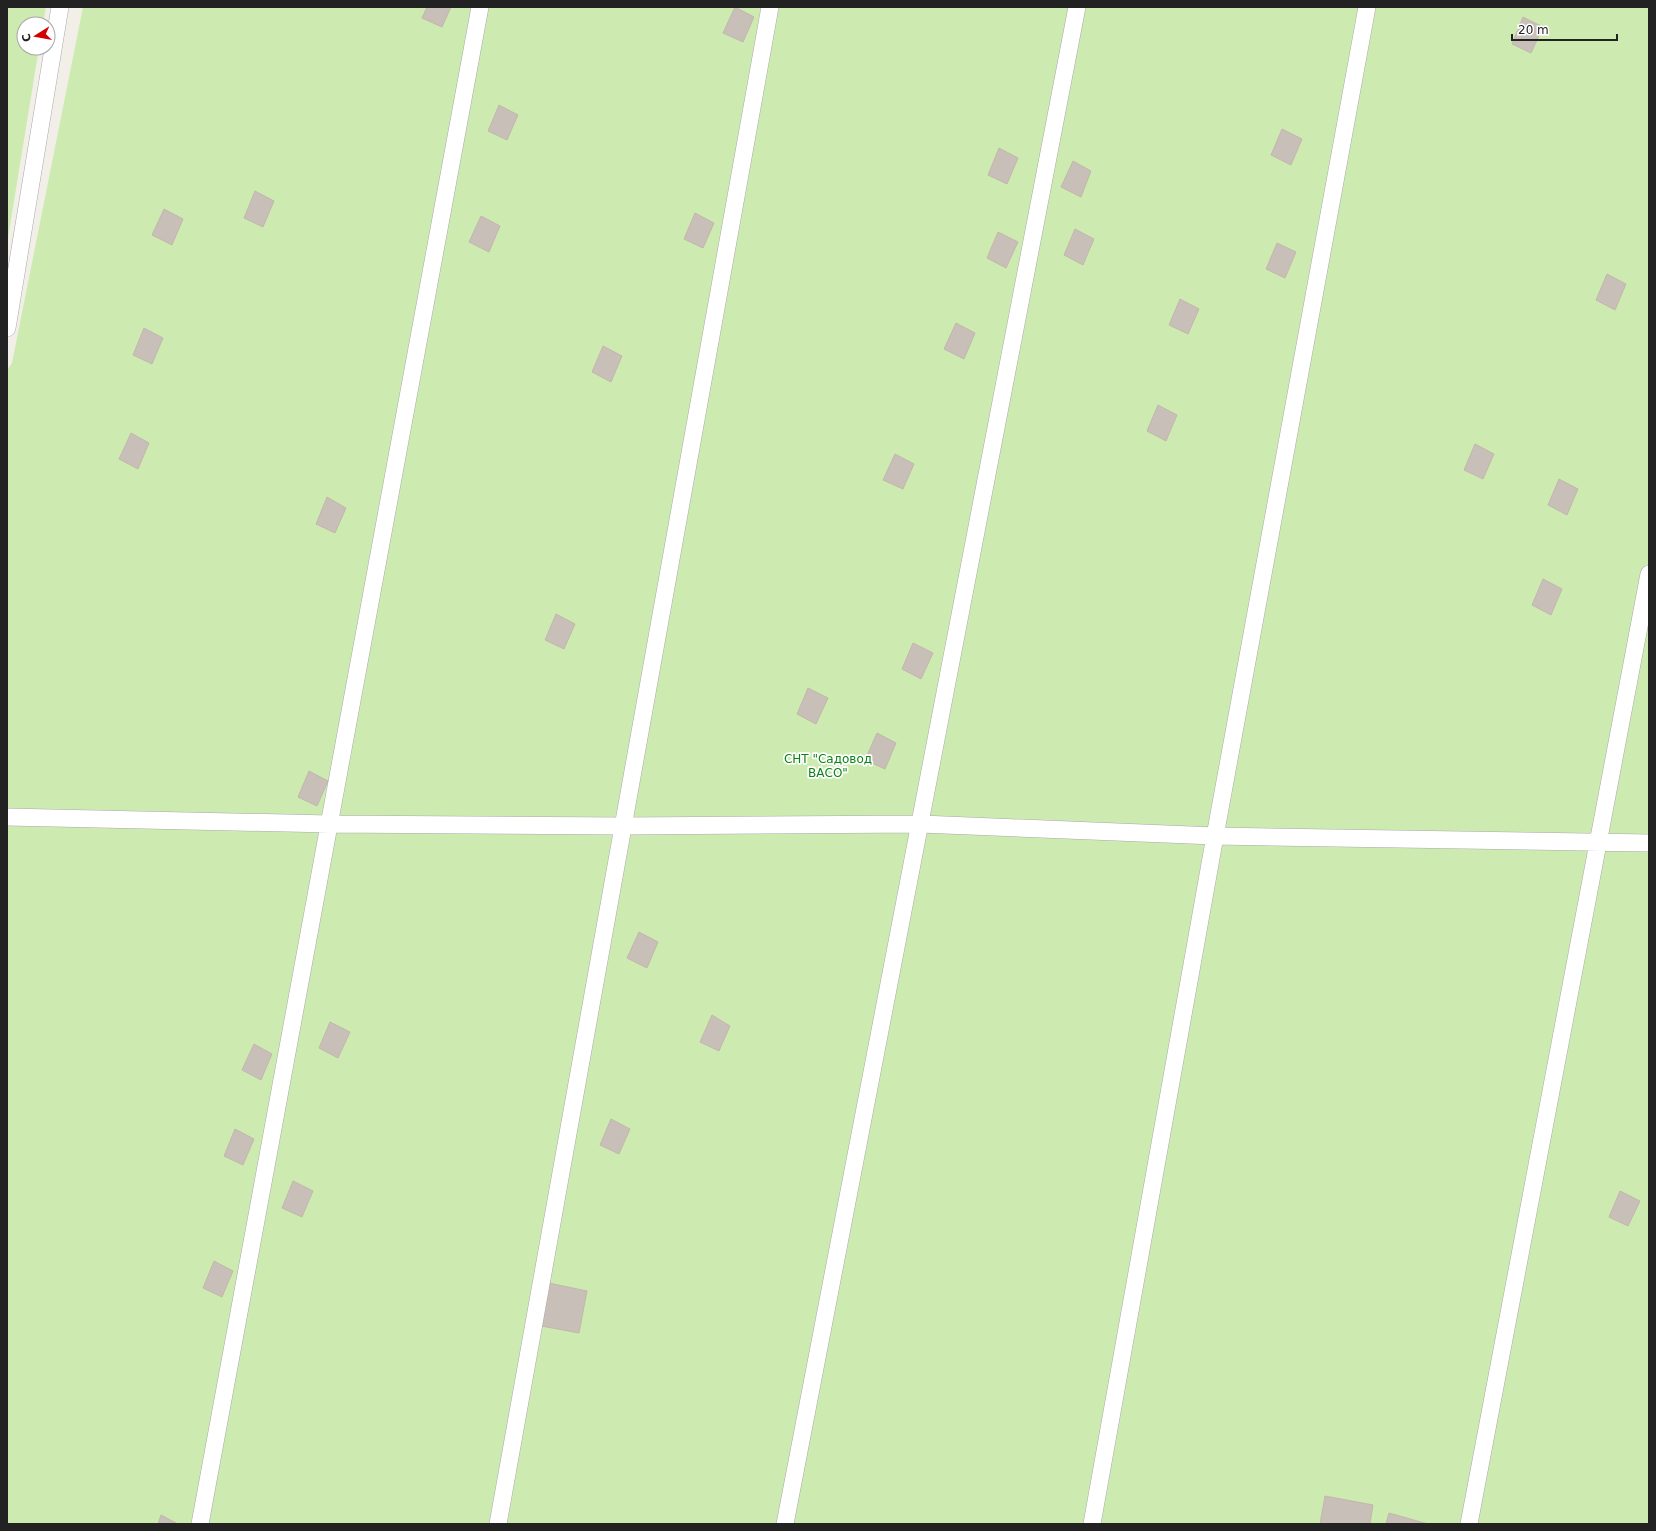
<svg xmlns="http://www.w3.org/2000/svg" width="1656" height="1531" viewBox="0 0 1656 1531" font-family="'DejaVu Sans',sans-serif">
	<rect width="100%" height="100%" fill="#f2efe9"/>
	<path fill="#cdebb0" d="M7,7H46L43,24H24V48H39L7,244Z
		M83,7H1649V1524H7V370L12,363Z"/>
	<path fill="#c7bfb8" stroke="#c4b6ab" d="M427,7H451L442,27L422,18Z
		M735,7L754,17L743,42L723,33Z
		M1523,17L1543,27L1531,53L1512,44Z
		M499,105L518,115L507,140L488,131Z
		M1282,129L1302,139L1291,165L1271,155Z
		M999,148L1018,158L1007,184L988,175Z
		M1073,161L1091,171L1081,197L1061,187Z
		M255,191L274,201L263,227L244,218Z
		M164,209L183,219L172,245L152,235Z
		M695,213L714,223L703,248L684,239Z
		M481,216L500,226L489,252L469,242Z
		M1075,229L1094,239L1083,265L1064,255Z
		M998,232L1018,242L1006,268L987,258Z
		M1277,243L1296,252L1285,278L1266,269Z
		M1607,274L1626,284L1615,310L1596,300Z
		M1180,299L1199,309L1188,334L1169,325Z
		M956,323L975,333L964,359L944,349Z
		M144,328L163,338L152,364L133,355Z
		M603,346L622,356L611,382L592,372Z
		M1158,405L1177,415L1166,441L1147,431Z
		M131,433L149,443L138,469L119,459Z
		M1475,444L1494,454L1483,479L1464,470Z
		M895,454L914,464L903,489L883,480Z
		M1559,479L1578,489L1567,515L1548,505Z
		M327,497L346,508L335,533L316,524Z
		M1543,579L1562,589L1551,615L1532,605Z
		M556,614L575,624L564,649L545,640Z
		M913,643L933,653L921,679L902,669Z
		M808,688L828,698L816,724L797,714Z
		M877,733L896,743L885,769L865,760Z
		M309,771L328,781L317,806L298,797Z
		M639,932L658,942L647,968L627,958Z
		M712,1015L730,1026L719,1051L700,1042Z
		M330,1022L350,1032L338,1058L319,1048Z
		M254,1044L272,1054L261,1080L242,1070Z
		M611,1119L630,1129L619,1154L600,1145Z
		M235,1129L254,1139L243,1165L224,1156Z
		M293,1181L313,1191L302,1217L282,1208Z
		M1620,1191L1640,1201L1628,1226L1609,1217Z
		M214,1261L233,1271L222,1297L203,1288Z
		M544,1282L587,1291L579,1333L536,1325Z
		M1325,1496L1373,1505L1370,1524H1320Z
		M1389,1513L1428,1524H1386Z
		M161,1515L178,1524H158Z"/>
	<g fill="none" stroke-linecap="round" stroke-linejoin="round">
		<defs>
			<path id="service" d="M7,328L60,7
				M7,817L330,824L623,826L921,824L1215,836L1649,843
				M200,1524L480,7
				M498,1524L770,7
				M785,1524L1077,7
				M1092,1524L1215,836L1367,7
				M1469,1524L1649,574"/>
		</defs>
		<use href="#service" stroke="#a9a9a9" stroke-width="18"/>
		<use href="#service" stroke="#fff" stroke-width="17"/>
	</g>
	<g text-anchor="middle" dominant-baseline="central" stroke-width="3.5" stroke-linejoin="round" paint-order="stroke">
		<g font-size="12" fill="#0c8416" stroke="#fff">
			<text x="828" y="759">СНТ "Садовод<tspan x="828" dy="14">ВАСО"</tspan></text>
		</g>
	</g>
	<rect width="1656" height="1531" fill="none" stroke="#222222" stroke-width="16"/>
	<g transform="translate(36 36) rotate(259)"><circle r="19" fill="#ffffff" stroke="#a7a7a7"/>
	<path d="M0-3L7 15L0 10L-7 15Z" fill="#d40000"/>
	<text y="-6" font-size="11" font-weight="bold" text-anchor="middle" fill="#222222">С</text>
	</g>
	<path d="M1512 34v6h105v-6" fill="none" stroke="#222222" stroke-width="2"/>
	<text x="1518" y="34" font-size="12" fill="#222222" stroke="#ffffff" stroke-width="3" paint-order="stroke">20 m</text>
</svg>
